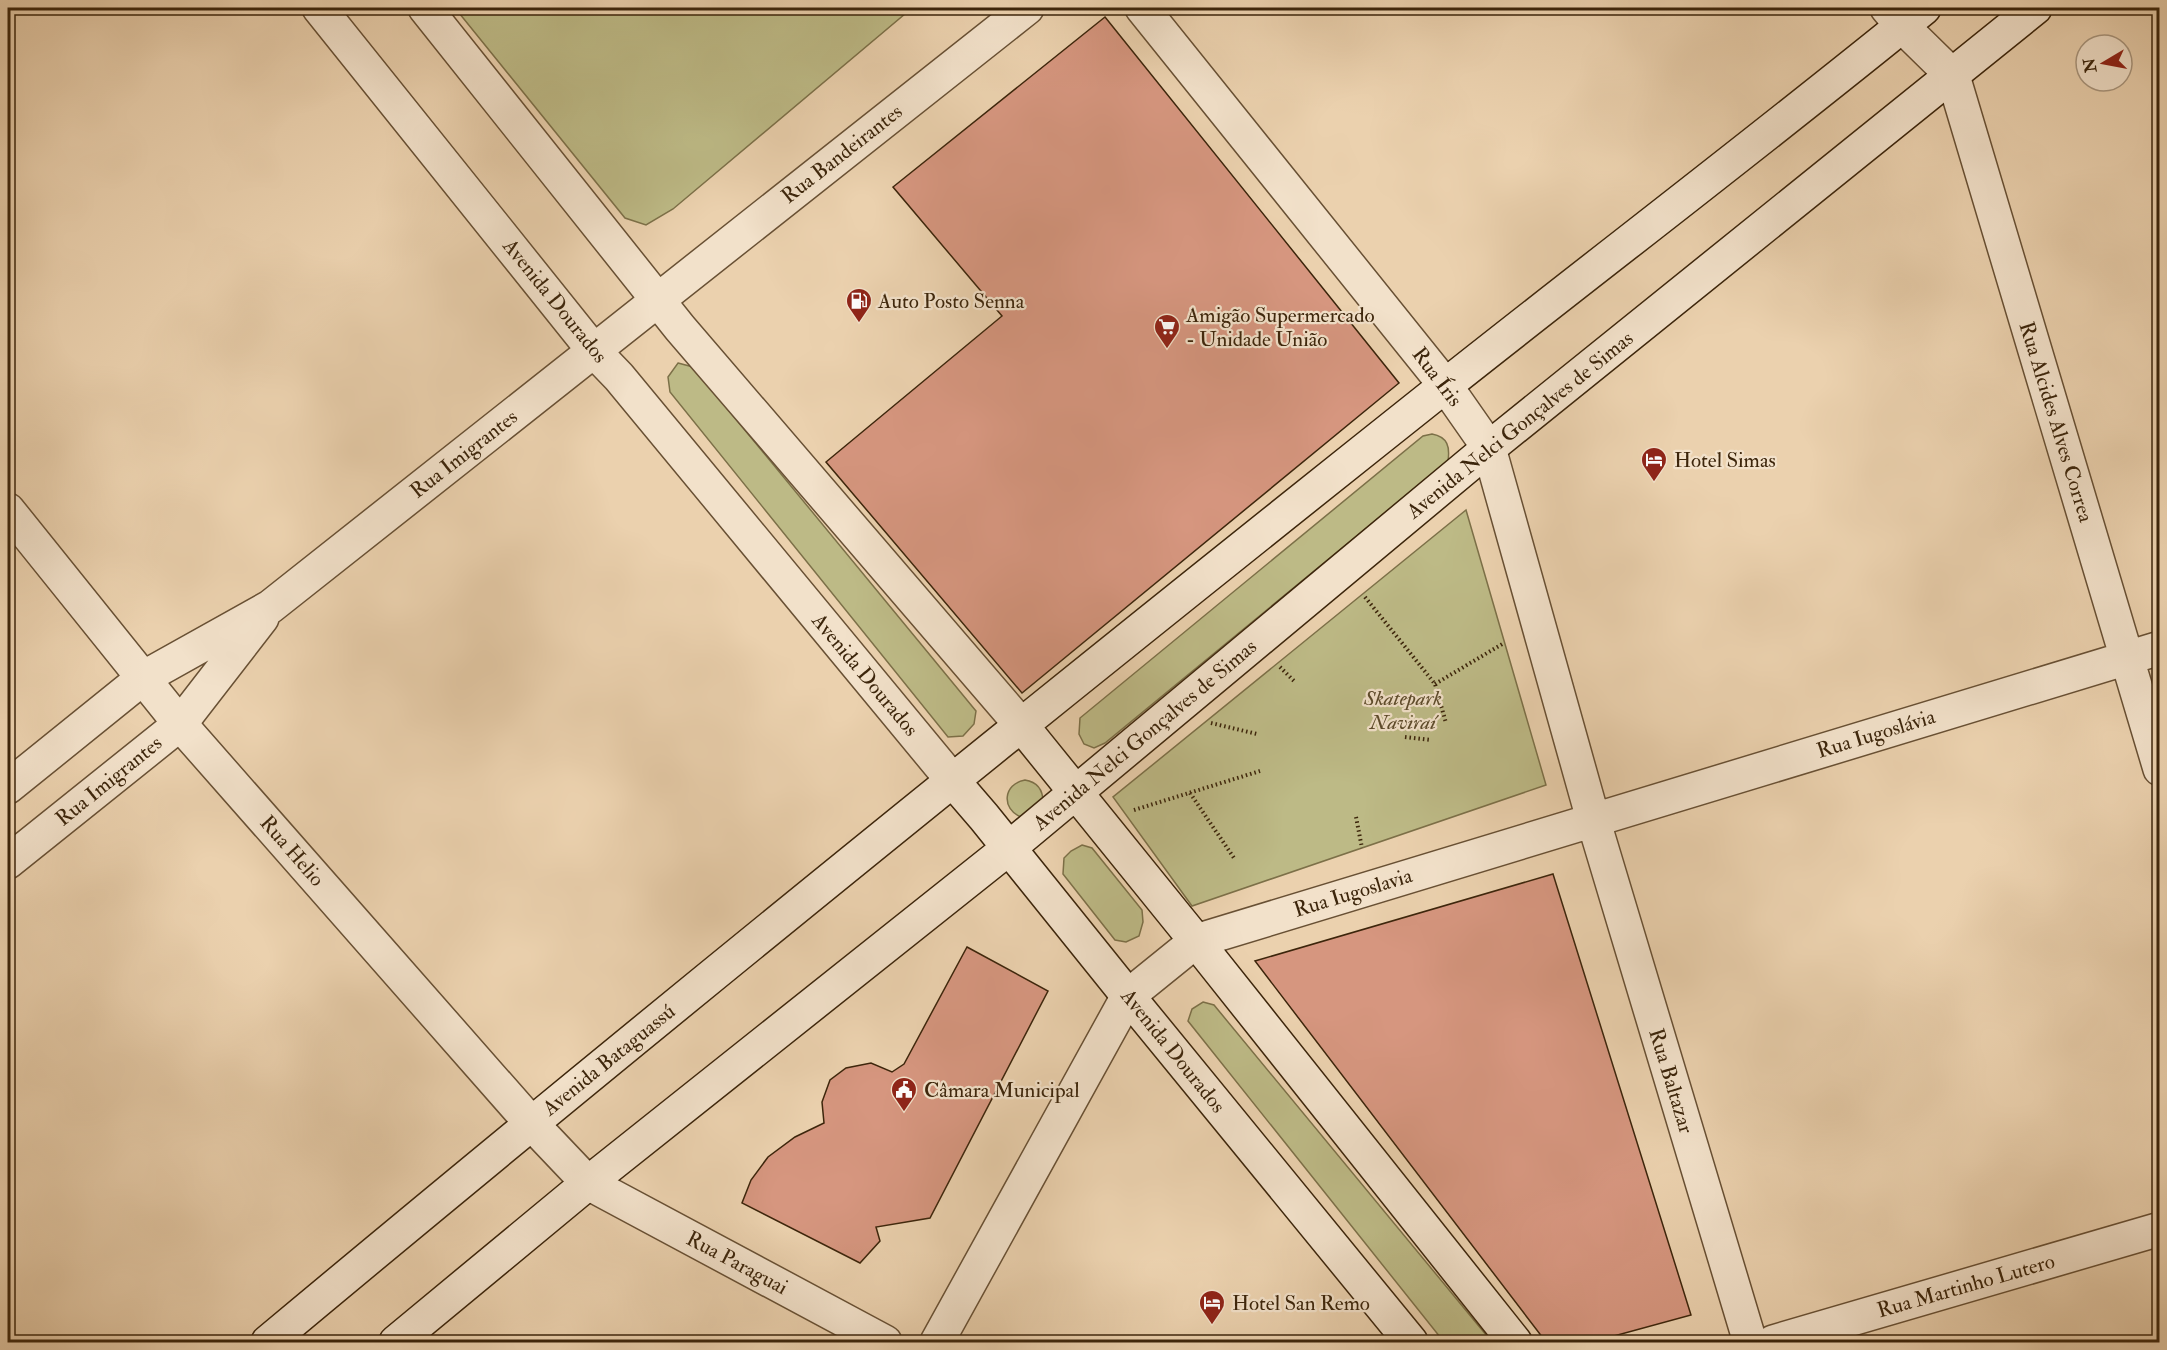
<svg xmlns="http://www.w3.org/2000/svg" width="2167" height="1350" viewBox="0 0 2167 1350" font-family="'IM FELL Double Pica',serif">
	<rect width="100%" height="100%" fill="#ebd1ae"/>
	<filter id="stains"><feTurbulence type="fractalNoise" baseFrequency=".00333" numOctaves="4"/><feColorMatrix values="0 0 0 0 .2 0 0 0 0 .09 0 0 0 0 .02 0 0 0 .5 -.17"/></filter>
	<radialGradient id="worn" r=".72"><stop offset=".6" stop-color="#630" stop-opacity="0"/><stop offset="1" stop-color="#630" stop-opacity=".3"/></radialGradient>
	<path fill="#bdba86" stroke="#7c7048" stroke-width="1.5" d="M455,8H912L673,209L646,225L625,218Z
		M678,363L693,367L976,711L974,724L963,736L948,737L670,392L668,377Z
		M1432,434C1448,437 1450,447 1448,461L1105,743L1094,748L1084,744L1079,734L1080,718L1423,436Z
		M1466,510L1546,785L1192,906L1113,797Z
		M1025,780C1037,782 1043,789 1043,802L1021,817C1001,809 1003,784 1025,780Z
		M1082,845L1092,848L1142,910L1143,922L1139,936L1126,942L1115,940L1063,874L1064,858L1071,851Z
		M1203,1002L1214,1005L1492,1342H1444L1188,1021L1192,1009Z"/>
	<path fill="#d6967f" stroke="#3c250b" stroke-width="1.5" d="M1105,17L1399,383L1022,693L826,462L1002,316L893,187Z
		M1553,874L1691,1315L1592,1342H1546L1255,961Z
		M967,947L1048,991L930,1218L876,1227L880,1241L860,1263L742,1203L751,1180L768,1157L795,1137L824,1123L822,1102L830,1080L846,1068L871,1063L892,1072L904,1064Z"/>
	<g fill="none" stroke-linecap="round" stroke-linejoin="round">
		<defs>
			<path id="minor" d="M1142,8L1445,385L1489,448L1593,819L1750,1342
				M1887,8L1902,26L1953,76L2160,769
				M8,510L180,724L531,1123L588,1183L885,1342
				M937,1342L1128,996L1196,941L2160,648
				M1773,1342L2160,1229"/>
			<path id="tertiary" d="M319,8L594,351L619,377L953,781
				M425,8L680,328L1022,726
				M8,787L143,678L270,607L1027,8
				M8,862L180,724L262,618"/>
			<path id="secondary" d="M1022,726L1196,941L1515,1342
				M953,781L984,817L1128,996L1411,1342
				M268,1342C656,1018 1050,700 1446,385C1605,259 1767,136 1924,8
				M396,1342L588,1183L1009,848L1489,448L2035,8"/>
		</defs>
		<use href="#minor" stroke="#685034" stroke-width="36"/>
		<use href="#tertiary" stroke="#685034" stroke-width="36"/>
		<use href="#secondary" stroke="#3c250b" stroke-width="36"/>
		<path stroke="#3c250b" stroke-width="4" stroke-dasharray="1.5 3" stroke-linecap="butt" d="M1365,597L1435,684L1446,723
			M1280,667L1294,681
			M1435,684L1504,643
			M1211,723L1257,734
			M1405,737L1431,740
			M1190,793L1234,858
			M1134,810L1260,771
			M1356,817L1362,848"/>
		<use href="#minor" stroke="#f2e1ca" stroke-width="33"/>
		<use href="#tertiary" stroke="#f2e1ca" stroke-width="33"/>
		<use href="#secondary" stroke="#f2e1ca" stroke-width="33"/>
	</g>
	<defs>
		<symbol id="fuel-pin" viewBox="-11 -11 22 30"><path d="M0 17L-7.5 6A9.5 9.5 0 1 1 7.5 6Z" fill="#8f2418" stroke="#f2e1ca"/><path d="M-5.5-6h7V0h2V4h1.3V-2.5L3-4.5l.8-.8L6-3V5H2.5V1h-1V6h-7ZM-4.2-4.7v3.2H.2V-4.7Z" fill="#fff"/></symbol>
		<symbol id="supermarket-pin" viewBox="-11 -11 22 30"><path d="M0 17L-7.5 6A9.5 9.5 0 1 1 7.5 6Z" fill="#8f2418" stroke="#f2e1ca"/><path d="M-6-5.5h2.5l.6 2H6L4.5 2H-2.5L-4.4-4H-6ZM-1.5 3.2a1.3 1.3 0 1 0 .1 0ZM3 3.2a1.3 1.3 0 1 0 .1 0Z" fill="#fff"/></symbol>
		<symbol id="hotel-pin" viewBox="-11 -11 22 30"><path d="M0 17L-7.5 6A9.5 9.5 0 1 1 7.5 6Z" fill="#8f2418" stroke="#f2e1ca"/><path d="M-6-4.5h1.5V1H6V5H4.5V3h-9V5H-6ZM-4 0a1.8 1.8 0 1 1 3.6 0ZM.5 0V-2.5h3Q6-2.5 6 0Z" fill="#fff"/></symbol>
		<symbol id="civic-pin" viewBox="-11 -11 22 30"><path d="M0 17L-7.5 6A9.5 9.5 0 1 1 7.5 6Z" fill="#8f2418" stroke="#f2e1ca"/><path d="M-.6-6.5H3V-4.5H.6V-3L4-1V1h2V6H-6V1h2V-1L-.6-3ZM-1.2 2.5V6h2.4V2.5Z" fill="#fff"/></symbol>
	</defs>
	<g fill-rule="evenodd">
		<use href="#fuel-pin" x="844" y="286" width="30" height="40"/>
		<use href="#supermarket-pin" x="1152" y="312" width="30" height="40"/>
		<use href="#hotel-pin" x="1639" y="445" width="30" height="40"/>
		<use href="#civic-pin" x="889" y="1075" width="30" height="40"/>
		<use href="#hotel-pin" x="1197" y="1288" width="30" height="40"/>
	</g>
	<g text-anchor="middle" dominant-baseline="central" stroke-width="4.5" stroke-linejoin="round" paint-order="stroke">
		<g font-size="21" fill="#3c250b" stroke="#f2e1ca">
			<text transform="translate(842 154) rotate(-38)">Rua Bandeirantes</text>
			<text transform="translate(555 301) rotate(51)">Avenida Dourados</text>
			<text transform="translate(1437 377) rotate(53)">Rua Íris</text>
			<text transform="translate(2056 422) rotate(73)">Rua Alcides Alves Correa</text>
			<text transform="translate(1520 425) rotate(-39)">Avenida Nelci Gonçalves de Simas</text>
			<text transform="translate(464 454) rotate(-38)">Rua Imigrantes</text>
			<text transform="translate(865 675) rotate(50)">Avenida Dourados</text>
			<text transform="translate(1876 734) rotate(-17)">Rua Iugoslávia</text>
			<text transform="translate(1145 735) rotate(-40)">Avenida Nelci Gonçalves de Simas</text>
			<text transform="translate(109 781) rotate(-39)">Rua Imigrantes</text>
			<text transform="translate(292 851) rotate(49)">Rua Helio</text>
			<text transform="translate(1353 893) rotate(-17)">Rua Iugoslavia</text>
			<text transform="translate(1173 1051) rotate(51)">Avenida Dourados</text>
			<text transform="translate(609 1060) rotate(-39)">Avenida Bataguassú</text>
			<text transform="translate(1671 1081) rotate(73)">Rua Baltazar</text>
			<text transform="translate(737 1263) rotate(28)">Rua Paraguai</text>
			<text transform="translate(1966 1286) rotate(-16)">Rua Martinho Lutero</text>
		</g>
		<g font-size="21" fill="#3c250b" stroke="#f2e1ca" text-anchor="start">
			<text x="878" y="301">Auto Posto Senna</text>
			<text x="1186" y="315">Amigão Supermercado<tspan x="1186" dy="24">- Unidade União</tspan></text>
			<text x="1674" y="460">Hotel Simas</text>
			<text x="924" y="1090">Câmara Municipal</text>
			<text x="1232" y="1303">Hotel San Remo</text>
		</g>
		<g font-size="21" font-style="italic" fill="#5c4a2a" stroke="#f2e1ca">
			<text x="1403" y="698">Skatepark<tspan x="1403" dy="24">Naviraí</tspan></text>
		</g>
	</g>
	<rect width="2167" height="1350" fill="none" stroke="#ebd1ae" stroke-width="30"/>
	<rect x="9" y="9" width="2149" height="1332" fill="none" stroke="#3c250b" stroke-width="3"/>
	<rect x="15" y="15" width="2137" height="1320" fill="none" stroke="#3c250b" stroke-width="1.5"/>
	<g transform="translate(2104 63) rotate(260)"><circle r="28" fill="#f2e1ca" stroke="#a9967e" stroke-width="1.5"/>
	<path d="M0-4.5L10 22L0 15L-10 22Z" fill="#8f2418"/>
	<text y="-9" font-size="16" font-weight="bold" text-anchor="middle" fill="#3c250b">N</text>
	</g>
	<rect width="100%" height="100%" filter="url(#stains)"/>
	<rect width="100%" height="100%" fill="url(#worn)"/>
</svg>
